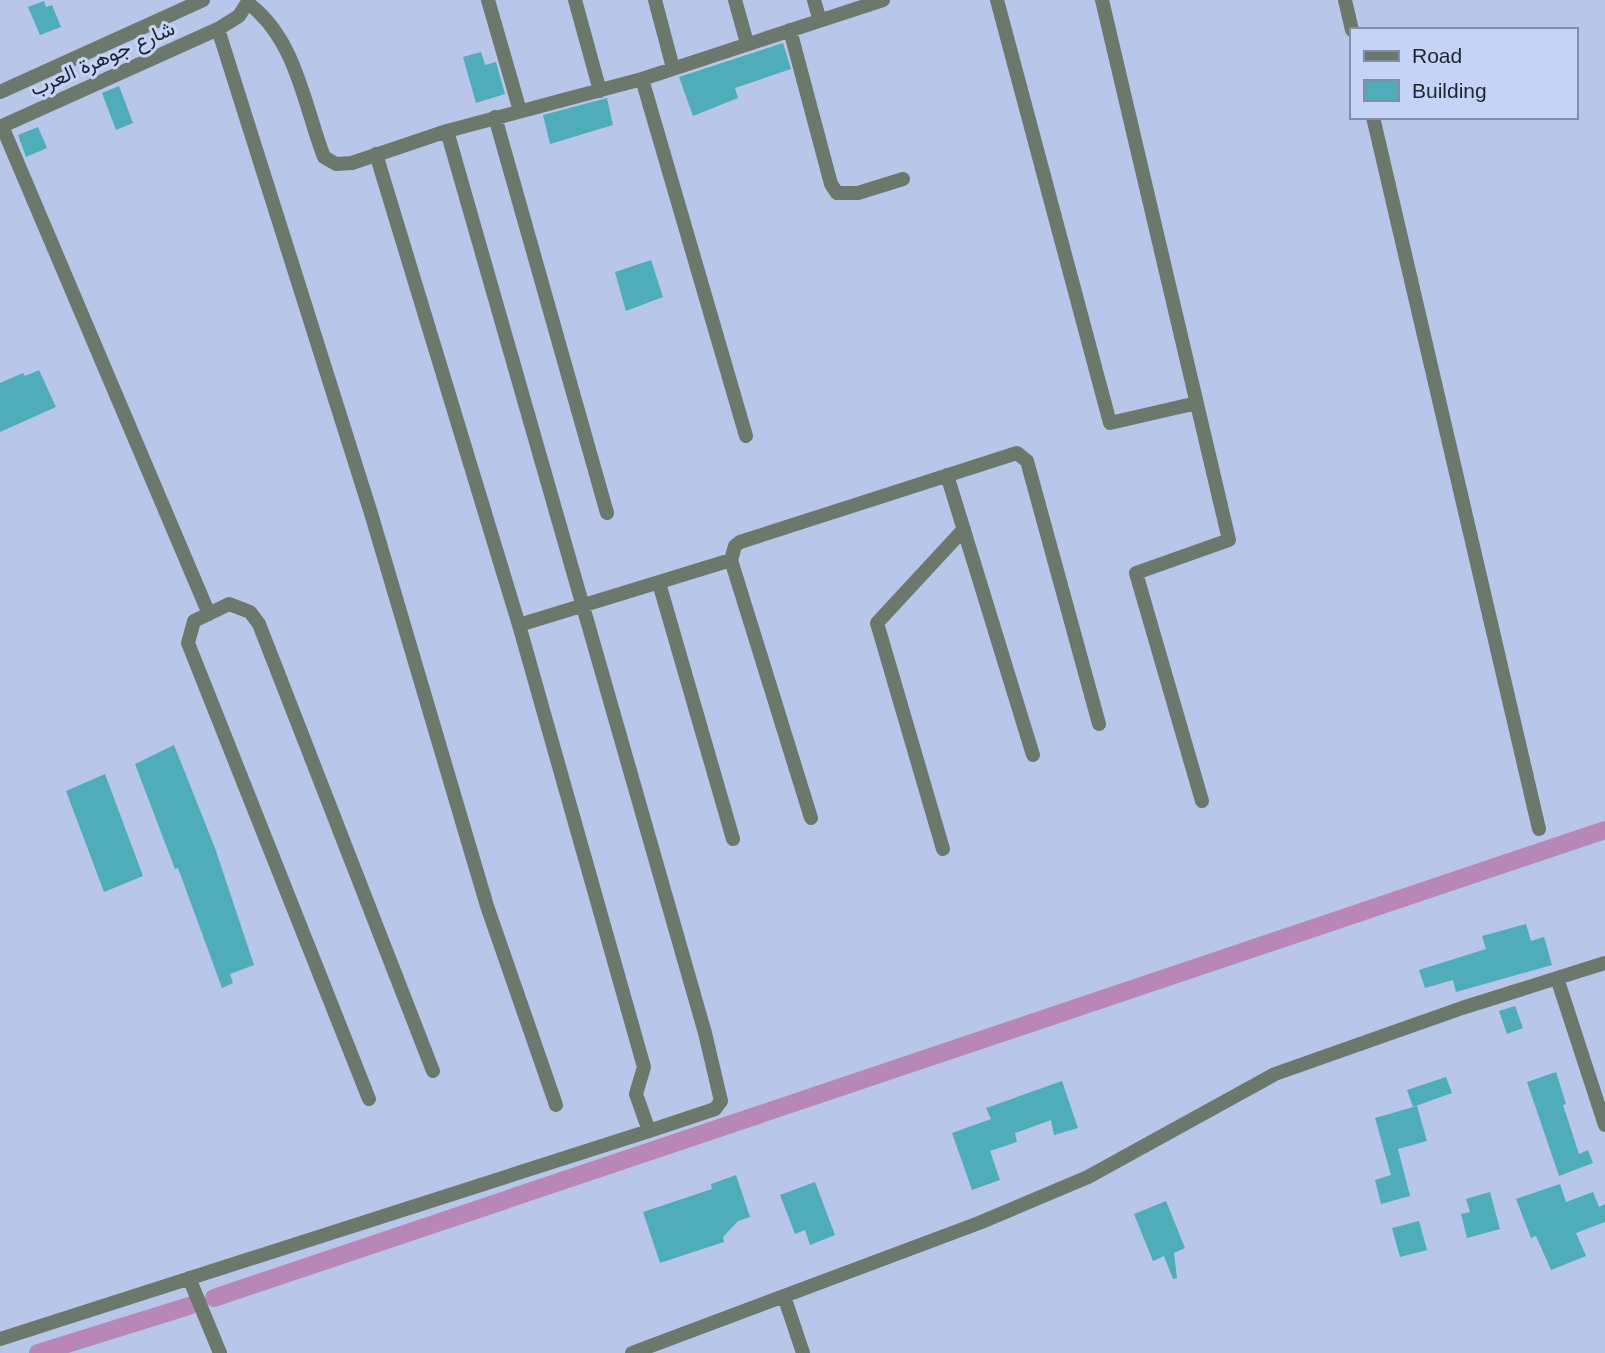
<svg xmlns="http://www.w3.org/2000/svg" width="1605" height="1353" viewBox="0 0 1605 1353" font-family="Arial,Vazirmatn,sans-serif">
	<rect width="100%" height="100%" fill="#b7c6e9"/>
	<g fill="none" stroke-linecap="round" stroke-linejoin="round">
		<path stroke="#b887b8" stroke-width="18" d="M214,1298L1605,830
			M38,1353L189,1306"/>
	</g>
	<path fill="#4fadb9" d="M44,1L46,7L52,5L61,27L40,35L28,7Z
		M783,43L791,69L735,88L738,98L693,116L679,77Z
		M481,52L485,65L496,62L505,94L476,103L463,57Z
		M119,86L133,123L116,130L102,93Z
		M607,98L613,125L550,144L543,115Z
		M38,127L47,148L26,157L18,135Z
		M651,260L663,297L626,311L615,272Z
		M39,370L56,407L0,432V383L23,373L25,376Z
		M174,745L215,848L254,965L230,974L233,983L222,988L178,868L175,869L135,764Z
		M105,774L143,876L104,892L66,791Z
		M1526,924L1531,941L1544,937L1552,965L1456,992L1453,980L1425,988L1419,970L1486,949L1482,936Z
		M1515,1006L1523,1028L1507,1034L1499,1011Z
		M1556,1072L1566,1104L1563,1105L1579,1154L1588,1150L1593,1163L1559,1176L1527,1082Z
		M1446,1077L1452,1093L1413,1107L1407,1090Z
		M1062,1081L1078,1128L1054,1135L1051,1120L1015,1133L1017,1142L990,1151L1000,1180L972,1190L952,1133L991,1119L986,1108Z
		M1417,1106L1427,1141L1398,1149L1410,1196L1381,1204L1375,1180L1391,1175L1375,1118Z
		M736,1175L750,1217L738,1221L723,1237L724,1242L660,1263L643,1212L712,1189L711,1184Z
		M815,1182L835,1235L810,1245L805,1230L795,1234L780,1195Z
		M1560,1184L1566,1202L1593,1192L1599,1207L1605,1204V1222L1576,1233L1586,1256L1551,1270L1536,1236L1531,1238L1516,1199Z
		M1490,1192L1500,1229L1467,1238L1461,1214L1470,1212L1466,1199Z
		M1166,1201L1185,1248L1174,1253L1177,1278L1173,1279L1164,1256L1153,1261L1134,1214Z
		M1419,1221L1427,1250L1400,1257L1392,1228Z"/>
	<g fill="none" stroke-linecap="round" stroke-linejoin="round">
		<path stroke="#6c786c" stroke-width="14" d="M488,0L520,111
			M575,0L600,91
			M655,0L673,68
			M735,0L747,43
			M814,0L818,14
			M997,0L1110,423L1197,403
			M1102,0L1229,540L1136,573L1202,801
			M1345,0L1352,30
			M249,4C296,39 304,105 324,157L336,164L352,163L447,131L642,79L883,0
			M218,29L370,510L487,906L556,1105
			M790,30L831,184L837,193H858L903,179
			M642,79L746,436
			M0,92L203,0
			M495,117L607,513
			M1373,117L1539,829
			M2,126L209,614
			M0,127L218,29L239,16L249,0
			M376,154L519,625L644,1067L636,1094L649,1131
			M947,475L1033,755
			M731,560L735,546L740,542L1017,453L1027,461L1099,724
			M659,583L733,839
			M519,625L731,560L811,818
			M943,849L877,623L964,529
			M1557,978L1605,1125
			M369,1099L188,643L194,621L229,604L250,612L259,624L433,1071
			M189,1278L220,1353
			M784,1296L803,1353
			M0,1339L649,1131L715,1109L721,1101L705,1033L447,131
			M632,1353L979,1223L1088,1177L1275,1074L1462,1008L1605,963"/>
	</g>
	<g text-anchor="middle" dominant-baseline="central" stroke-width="6" stroke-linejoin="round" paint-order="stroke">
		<g font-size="21" fill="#1e2431" stroke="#c4d3f6">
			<text transform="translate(102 58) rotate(-24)">شارع جوهرة العرب</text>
		</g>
	</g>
	<rect x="1350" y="28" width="228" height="91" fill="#c4d3f6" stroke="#828da7" stroke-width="2"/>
	<rect x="1364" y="51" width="35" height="10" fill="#6c786c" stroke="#828da7" stroke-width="2"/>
	<text x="1412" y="63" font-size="21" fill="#1e2431">Road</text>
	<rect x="1364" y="80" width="35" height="21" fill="#4fadb9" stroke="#828da7" stroke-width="2"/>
	<text x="1412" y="98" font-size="21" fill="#1e2431">Building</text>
</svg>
